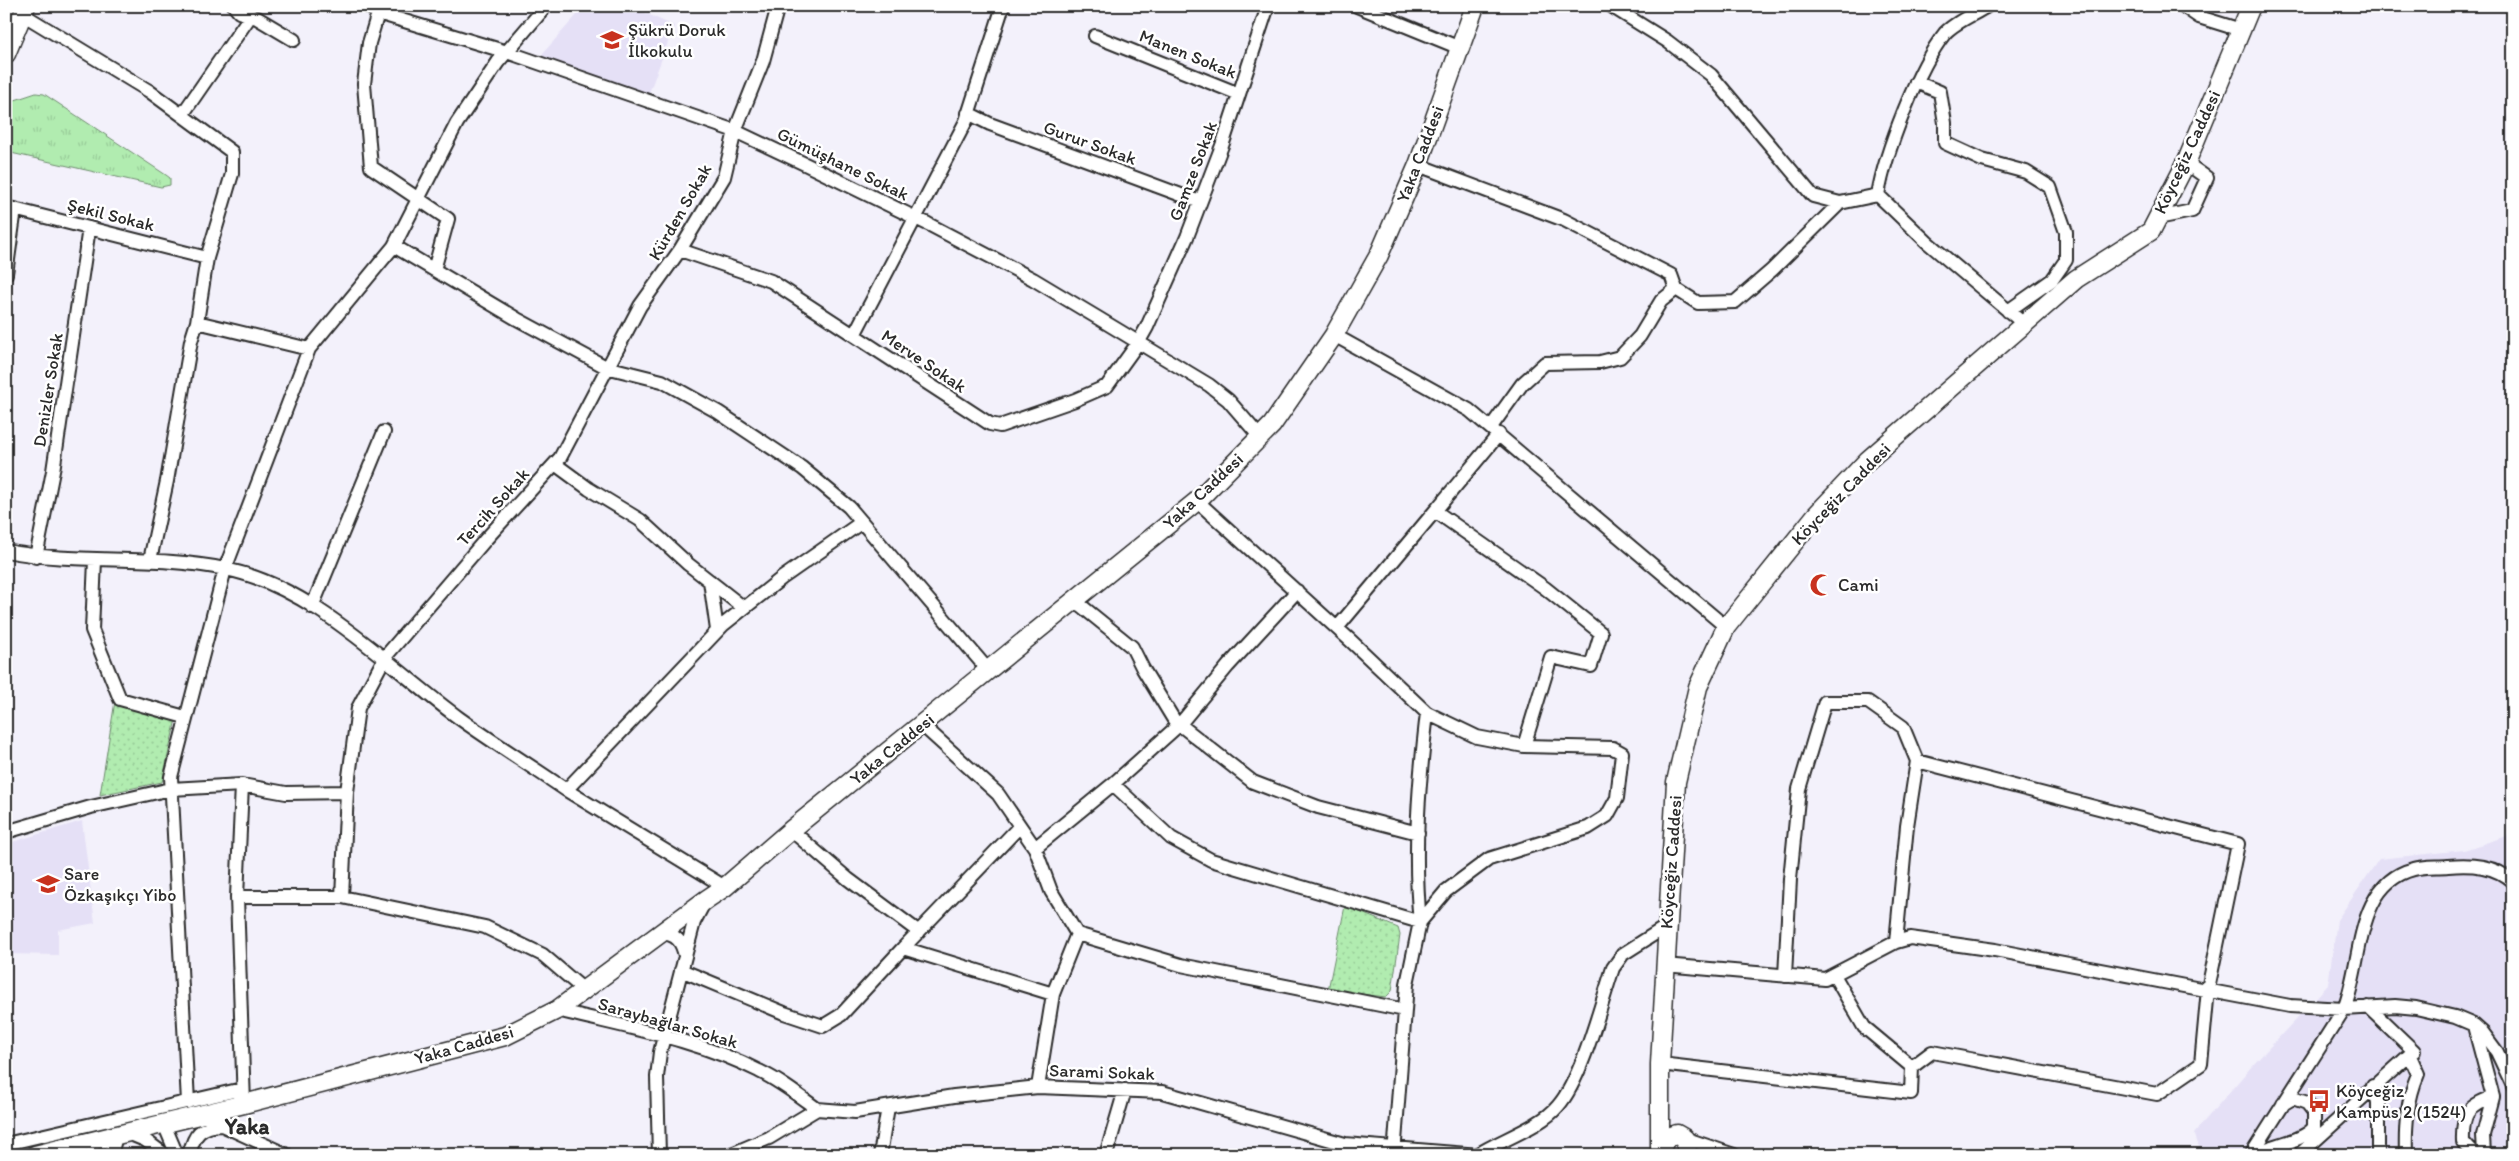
<svg xmlns="http://www.w3.org/2000/svg" width="2519" height="1161" viewBox="0 0 2519 1161" font-family="Itim,sans-serif">
	<defs>
		<pattern id="grass-tufts" width="24" height="20" patternUnits="userSpaceOnUse" patternTransform="scale(1.25)"><rect width="24" height="20" fill="#b1ecb0"/><path d="M3 7l-1-3M5 7V3M7 7l1-3M15 17l-1-3M17 17v-4M19 17l1-3" fill="none" stroke="#98cb98"/></pattern>
		<pattern id="park-dots" width="8" height="8" patternUnits="userSpaceOnUse" patternTransform="scale(1.25)"><rect width="8" height="8" fill="#b1ecb0"/><path d="M2 2h.1M6 6h.1" fill="none" stroke="#98cb98" stroke-width="1.8" stroke-linecap="round"/></pattern>
	</defs>
	<rect width="100%" height="100%" fill="#f3f1fb"/>
	<filter id="ink" filterUnits="userSpaceOnUse"><feTurbulence type="fractalNoise" baseFrequency=".02" numOctaves="2"/><feDisplacementMap in="SourceGraphic" scale="10" xChannelSelector="R" yChannelSelector="G"/><feConvolveMatrix kernelMatrix="1 2 1 2 8 2 1 2 1" color-interpolation-filters="sRGB"/></filter>
	<g filter="url(#ink)">
		<path fill="#e5e0f6" d="M585,6H630L674,26L649,93L640,96L542,59L543,53Z
			M82,821L95,923L58,930V955L6,954V844Z
			M2513,834V1155H2202L2194,1133L2252,1066L2328,985L2337,920L2379,859L2464,850Z"/>
		<path fill="url(#grass-tufts)" stroke="#6e8c6e" d="M36,93L44,94L166,175L170,178V185L161,187L11,153L6,147V103Z"/>
		<path fill="url(#park-dots)" stroke="#6e8c6e" d="M115,701L176,719L162,782L100,795Z
			M1345,906L1398,928L1400,935L1392,991L1386,997L1328,990Z"/>
		<g fill="none" stroke-linecap="round" stroke-linejoin="round">
			<defs>
				<path id="street" d="M234,6L239,12L257,18L294,40
					M368,6L378,13L507,52L735,131L807,165L928,224L1033,279L1098,318L1209,385L1228,400L1260,437
					M1357,6L1460,48
					M1611,6L1667,41L1711,75L1813,196L1840,203L1878,195
					M1987,6C1975,14 1955,22 1945,33C1918,67 1885,153 1878,195L1927,242L2024,324
					M2183,6L2199,17L2241,30
					M378,13L369,43L364,84L371,167L448,219L434,270
					M24,15L149,91L232,152V174L207,258L197,322L309,349
					M1095,36L1239,94
					M1916,82L1940,92L1945,123V143L1982,160L2026,172L2050,187L2066,232V260L2052,280L2008,311
					M968,113L990,124L1200,202
					M182,115L251,15
					M1418,165L1564,220L1671,275L1676,289
					M6,207L207,258
					M2158,218L2192,211L2207,178L2186,163
					M394,246L517,319L606,367L662,381L718,412L802,468L849,507L988,670
					M680,250L771,281L990,424L1000,426L1075,400L1107,386L1138,343L1147,327L1187,237L1223,143L1268,6
					M6,274L15,209
					M854,335L966,121L1003,6
					M1334,335L1469,410L1726,627
					M1491,427L1522,384L1545,363L1600,362L1620,357L1640,336L1661,301L1676,289L1698,303L1735,302L1772,270L1840,203
					M555,464L589,489L640,520L688,564L744,608
					M1197,501L1351,641L1427,713L1477,737L1524,746L1613,748L1622,753L1617,798L1607,816L1588,828L1489,859L1446,891L1420,922L1407,984L1394,1155
					M1435,511L1499,434
					M6,551C78,565 153,554 225,569C313,586 389,667 459,718C494,743 531,766 566,790
					M36,557L53,471L89,228
					M95,560L92,630L120,699L185,717
					M150,560L167,481L191,341L197,322
					M710,581L717,630
					M1074,600L1132,647L1143,669L1174,720L1253,782L1318,807L1418,833
					M312,607L384,432
					M1337,628L1435,511L1545,588L1601,633L1591,666L1551,657L1524,746
					M921,724L998,794L1035,848
					M1113,784L1180,724L1228,666L1297,591
					M242,785L286,793L347,792
					M1020,826L903,948L1053,994
					M791,830L848,879L919,932
					M6,832L91,807L171,789L242,785L237,897L244,1104
					M725,887L566,790L723,625L782,578L862,522
					M237,897H342
					M661,933C677,934 682,942 685,956
					M1664,965L1825,979L1896,942L1910,938L1995,950L2290,1006L2344,1009L2395,1006L2416,1008L2455,1017L2474,1025L2483,1033L2497,1052L2513,1086
					M681,970L784,1013L823,1026L841,1015L903,948
					M1785,976L1790,879L1799,789L1825,702H1868L1903,727L1917,761L1907,826L1896,942
					M584,990L543,955L485,927L342,897L347,792L358,708L385,657L486,539L560,458L640,306L680,250L724,177L735,131L763,61L778,6
					M557,1010C624,1027 697,1039 759,1071C780,1081 798,1095 817,1109
					M1405,1010L1181,965L1077,934L1051,891L1035,848L1113,784L1171,838L1211,860L1420,922C1413,853 1419,782 1427,713
					M2474,1026L2493,1097L2483,1135L2484,1155
					M1660,1064L1911,1093L1912,1067L1864,1027L1834,975
					M1912,1067L1932,1052L2157,1094L2201,1064L2208,989L2238,844L1917,761
					M2373,1086L2378,1102V1155
					M1038,1087L1053,994L1077,934
					M188,1102L171,777L225,569L309,349L394,246L457,123L498,62L546,6
					M200,1115L287,1155
					M164,1124L177,1155
					M128,1133L145,1140L165,1155
					M1684,1138L1734,1155
					M6,1144L242,1089
					M111,1155L116,1136
					M189,1155C194,1134 200,1126 222,1125
					M659,1155L657,1077L660,1052L694,922L704,903
					M729,1155L769,1138L817,1109L855,1112L954,1096L1038,1087L1162,1092L1345,1144L1479,1155
					M880,1155L888,1107
					M1106,1155L1125,1090
					M1477,1155C1500,1140 1541,1127 1558,1106C1582,1079 1601,1004 1613,968L1623,954L1667,926
					M2251,1155L2344,1009C2363,963 2354,884 2414,869C2424,866 2437,867 2448,866C2471,864 2495,865 2513,882
					M2252,1155C2269,1145 2304,1142 2314,1127V1112L2307,1103L2293,1098L2283,1104
					M2299,1155L2414,1051L2368,1007
					M2406,1155C2405,1126 2407,1100 2418,1074L2410,1056
					M2475,1155L2463,1142C2462,1114 2467,1106 2493,1097"/>
				<path id="secondary" d="M6,54L26,6
					M1660,1148V1064L1676,782L1698,687L1726,627L1816,515L1868,460L2076,279L2151,231L2186,163L2251,6
					M1660,1152L1666,1138L1677,1134L1684,1138L1688,1155
					M35,1155L244,1104L505,1036L557,1010L707,899L725,887L791,830L1197,501L1272,425L1334,335L1379,255L1418,165L1475,6"/>
			</defs>
			<use href="#street" stroke="#2b2b2b" stroke-width="16"/>
			<use href="#secondary" stroke="#2b2b2b" stroke-width="21"/>
			<use href="#street" stroke="#fff" stroke-width="12"/>
			<use href="#secondary" stroke="#fff" stroke-width="18"/>
		</g>
	</g>
	<defs>
		<symbol id="school-bare" viewBox="-9 -9 18 18"><path d="M0-5L7-2L0 1L-7-2ZM-4 1L0 2.5L4 1V4Q0 6-4 4Z" fill="#c8321e" stroke="#fff" stroke-width="2.5" paint-order="stroke"/></symbol>
		<symbol id="mosque-bare" viewBox="-9 -9 18 18"><path d="M3.5-4.9A6 6 0 1 0 3.5 4.9A5 5 0 1 1 3.5-4.9Z" fill="#c8321e" stroke="#fff" stroke-width="2.5" paint-order="stroke"/></symbol>
		<symbol id="bus-bare" viewBox="-9 -9 18 18"><path d="M-5-6H5V4H4V6H2V4H-2V6H-4V4H-5ZM-3.5-4V0h7V-4ZM-3.5 1.2v1.5H-2V1.2ZM2 1.2v1.5H3.5V1.2Z" fill="#c8321e" stroke="#fff" stroke-width="2.5" paint-order="stroke"/></symbol>
	</defs>
	<g fill-rule="evenodd">
		<use href="#school-bare" x="596" y="24" width="32" height="32"/>
		<use href="#mosque-bare" x="1805" y="569" width="32" height="32"/>
		<use href="#school-bare" x="32" y="868" width="32" height="32"/>
		<use href="#bus-bare" x="2303" y="1085" width="32" height="32"/>
	</g>
	<g text-anchor="middle" dominant-baseline="central" stroke-width="5" stroke-linejoin="round" paint-order="stroke">
		<g font-size="18" fill="#2b2b2b" stroke="#fff" text-anchor="start">
			<text x="628" y="30">Şükrü Doruk<tspan x="628" dy="21">İlkokulu</tspan></text>
			<text x="1838" y="585">Cami</text>
			<text x="64" y="874">Sare<tspan x="64" dy="21">Özkaşıkçı Yibo</tspan></text>
			<text x="2336" y="1091">Köyceğiz<tspan x="2336" dy="21">Kampüs 2 (1524)</tspan></text>
		</g>
		<g font-size="18" fill="#2b2b2b" stroke="#fff">
			<text transform="translate(1188 54) rotate(22)">Manen Sokak</text>
			<text transform="translate(1090 143) rotate(20)">Gurur Sokak</text>
			<text transform="translate(2187 152) rotate(-65)">Köyceğiz Caddesi</text>
			<text transform="translate(1420 154) rotate(-69)">Yaka Caddesi</text>
			<text transform="translate(843 164) rotate(26)">Gümüşhane Sokak</text>
			<text transform="translate(1193 171) rotate(-69)">Gamze Sokak</text>
			<text transform="translate(680 212) rotate(-60)">Kürden Sokak</text>
			<text transform="translate(111 215) rotate(14)">Şekil Sokak</text>
			<text transform="translate(924 361) rotate(34)">Merve Sokak</text>
			<text transform="translate(48 390) rotate(-81)">Denizler Sokak</text>
			<text transform="translate(1203 491) rotate(-43)">Yaka Caddesi</text>
			<text transform="translate(1841 494) rotate(-46)">Köyceğiz Caddesi</text>
			<text transform="translate(493 507) rotate(-48)">Tercih Sokak</text>
			<text transform="translate(892 749) rotate(-39)">Yaka Caddesi</text>
			<text transform="translate(1671 862) rotate(-86)">Köyceğiz Caddesi</text>
			<text transform="translate(668 1023) rotate(16)">Saraybağlar Sokak</text>
			<text transform="translate(464 1045) rotate(-16)">Yaka Caddesi</text>
			<text transform="translate(1102 1072) rotate(2)">Sarami Sokak</text>
		</g>
		<g font-size="22" font-weight="bold" fill="#2b2b2b" stroke="#fff">
			<text x="247" y="1126">Yaka</text>
		</g>
	</g>
	<rect width="2519" height="1161" fill="none" stroke="#fff" stroke-width="25"/>
	<rect x="12" y="12" width="2494" height="1136" fill="none" stroke="#2b2b2b" stroke-width="2" filter="url(#ink)"/>
</svg>
